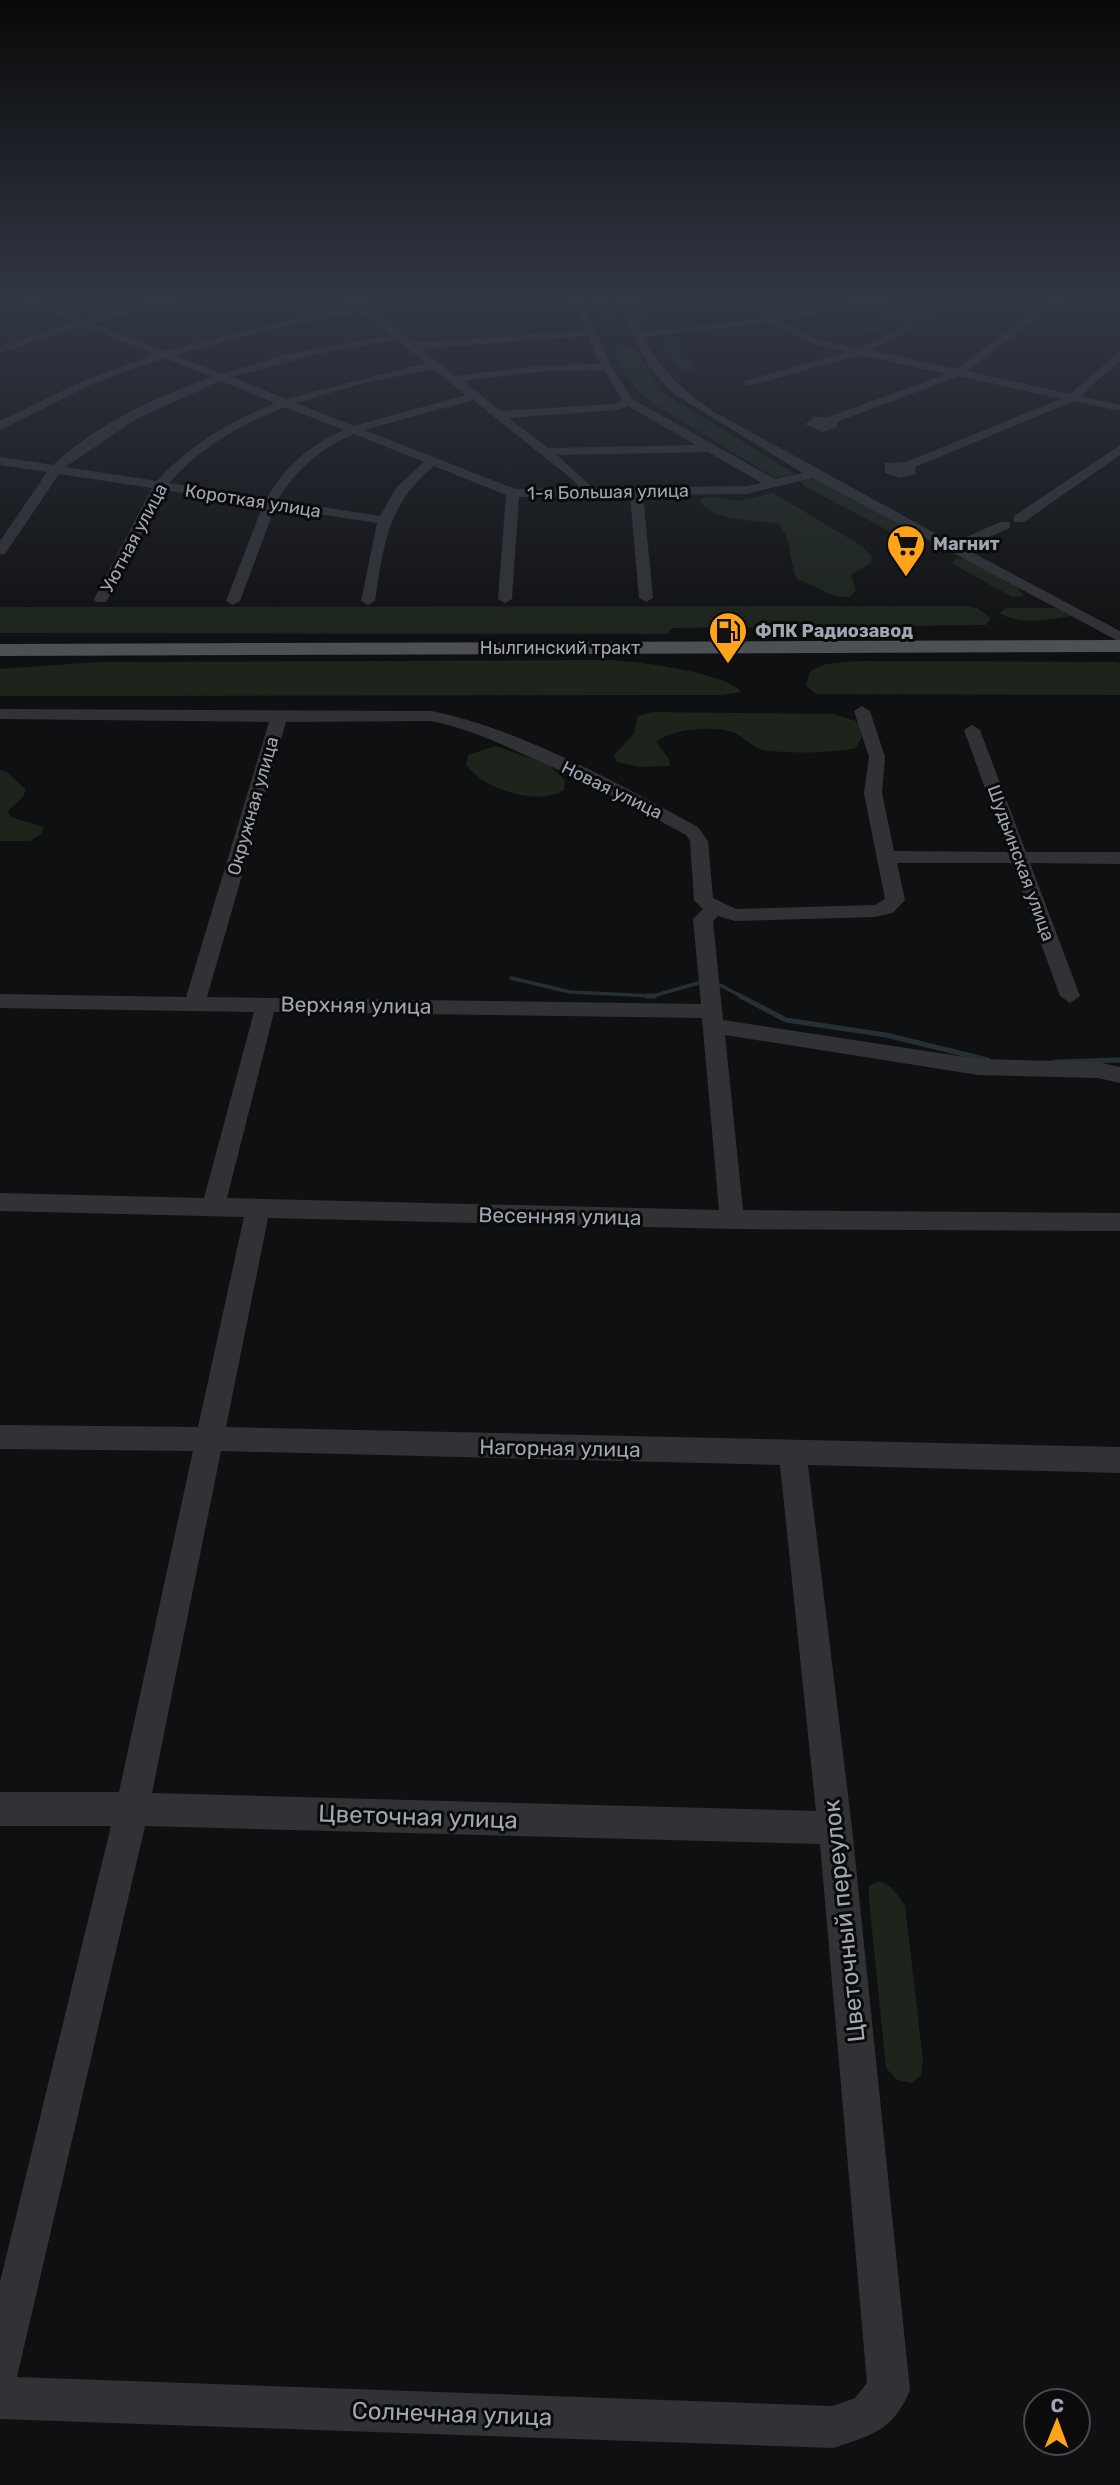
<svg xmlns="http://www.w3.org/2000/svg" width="1120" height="2485" viewBox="0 0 1120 2485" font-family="Rubik,sans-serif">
	<rect width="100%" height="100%" fill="#0f1011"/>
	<path fill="#1c241c" d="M586,296H605L625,334L604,335Z
		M625,296H639L645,313L652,324L650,330L640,329Z
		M905,311L933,312L941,317C933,326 916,322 904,324C887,327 867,342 852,324L856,319Z
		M671,340L678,342L695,371L681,370L664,346V341Z
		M617,346L631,348L637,353L660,390L676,401L794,473L790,476L774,477L654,404L639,393L610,350Z
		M805,479H814L911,531L917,535L916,539L902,538L804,486L801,482Z
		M773,493L862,546L872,557L871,563L851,575L856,590L850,597H837L797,579C789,563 792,536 778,524C754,519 714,523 699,500L708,496L739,501Z
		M955,558L965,559L1018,588L1024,596L1012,597L953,564Z
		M967,606L977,608L991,618L986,625L673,628L666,634L0,633V607Z
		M1006,608H1056L1071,616C1050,620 1018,625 999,613Z
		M612,660C640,662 723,672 742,692L721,695L0,696V669L99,662Z
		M857,661L1115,662L1120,663V695L816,694L806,686L810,671L826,664Z
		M652,712L833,714L856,721L864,733L856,748C836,753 784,754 763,750C753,748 745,738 735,733C715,725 672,728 656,742L669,759L670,766L640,767L617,762L614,755L634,733L638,716Z
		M495,746L548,764L565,780L564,790C537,807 484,789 466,765L468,755Z
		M0,770L6,771L26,790L23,797L8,811L10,817L44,827L41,834L30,841H0Z
		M879,1881L891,1887L905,1905L923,2060L921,2076L911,2083L897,2080L886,2068L869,1900V1886Z"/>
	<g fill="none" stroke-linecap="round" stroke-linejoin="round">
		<path stroke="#252f35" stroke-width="3.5" d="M511,978L570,992L653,996L698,983
			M718,984L743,997"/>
		<path stroke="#252f35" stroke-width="5" d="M647,996H654
			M740,996L786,1020L886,1035L988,1060
			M1054,1062L1120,1060"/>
		<path fill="#303236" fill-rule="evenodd" d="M12,296H25L84,319L176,296H192L93,323L165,351L269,324L355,307L345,298L347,296C363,296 401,333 413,343L585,330L569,296H579L612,367L632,399L775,479L803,473L674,394L650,368L613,296H623L641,332L770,317L888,296H908L780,321L819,340L858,348L908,325H916V329L870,350L956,369L1055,296H1066L967,371L1070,394L1120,351V360L1081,396L1120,405V411L1074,401L915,467L916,474L901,478L885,473V463L906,462L1061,399L959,376L837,422V427L822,432L805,424L815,417H828L946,374L859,355L749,386L745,385V381L846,352L812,344L769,323L644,337C663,372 679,387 711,410L953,543L1000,522H1010V528L964,548L1120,631V642L812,478L747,494L643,495L653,598L646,602L639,598L630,495L519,497L512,599L505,603L498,599L506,495L434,466C387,504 384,545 375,601L368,605L361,601L377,523L275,507L240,601L233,605L226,601L263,505L164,490L108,599L106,602H96L94,599L152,488L59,474L5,554L0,555V541L47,472L0,465V457L53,465C95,425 157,396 212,377L164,358L90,385L0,430V421L83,381L155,354L83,326L0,353V347L74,322ZM361,312L390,335L283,355L222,374L175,355L269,330ZM588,336L600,364L545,365L455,376L421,349ZM397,340L426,363L286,399L232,377L322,353ZM433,369L466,395L354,426L296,403L364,383ZM604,370L622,400L614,404L501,411L463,381L545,371ZM221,381L275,403C229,422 191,444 157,481L65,467L138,418ZM473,400L572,479L580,488L515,489L364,430ZM628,406L696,445L548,448L509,418L616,410ZM285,407L344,430C310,444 285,467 267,498L169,483C202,446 240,425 285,407ZM354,434L424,462L396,488L380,516L278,500C296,469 321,448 354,434ZM708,452L762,483L747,486L593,488L557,455Z
			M1120,445V455L1024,522H1014V516Z
			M862,706L870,711L885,757L882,793L894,851L1008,852L964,730L972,725L980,730L1026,852H1120V864L1030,863L1080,996L1070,1003L1060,996L1012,863H897L905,900L893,913L875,917L735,921L718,916L713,921L723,1020L978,1059L1098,1062L1120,1067V1083L1098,1078L978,1075L725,1035L743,1210L1120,1213V1231L732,1229L268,1218L226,1427L1120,1447V1473L808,1465L852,1828L910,2390C893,2431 872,2435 833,2448L0,2419V2282L111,1826H0V1792H119L193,1451L0,1449V1425L198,1427L244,1217L0,1211V1193L204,1198L254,1012L0,1008V994L186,997L269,722L0,719V709L431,711C519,728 619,784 698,827L708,841L713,898L736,909L875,905L885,899L864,793L869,757L854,711ZM431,721C467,728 499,743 532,758C584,781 635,807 686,835L690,841L694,900L703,909L693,919L701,1004L207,997L286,722ZM274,1012L702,1018L719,1210L227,1198ZM221,1451L780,1465L816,1811L152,1793ZM145,1826L820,1844L867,2383L855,2398L833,2406L17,2377Z"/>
		<path fill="#4c4f56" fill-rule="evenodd" d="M1120,640V652L0,656V644Z"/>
	</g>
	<linearGradient id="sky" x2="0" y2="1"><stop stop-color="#080909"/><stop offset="0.46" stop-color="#313743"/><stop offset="1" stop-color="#313743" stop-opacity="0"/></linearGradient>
	<rect width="1120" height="644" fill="url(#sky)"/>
	<defs>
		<symbol id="supermarket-pin" viewBox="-11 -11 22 30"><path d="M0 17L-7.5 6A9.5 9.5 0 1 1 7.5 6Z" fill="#ffa31a" stroke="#0b0b0c"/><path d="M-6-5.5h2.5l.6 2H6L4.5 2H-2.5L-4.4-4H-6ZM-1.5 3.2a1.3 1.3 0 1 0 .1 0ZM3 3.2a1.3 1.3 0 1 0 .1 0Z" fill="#111"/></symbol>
		<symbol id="fuel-pin" viewBox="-11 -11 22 30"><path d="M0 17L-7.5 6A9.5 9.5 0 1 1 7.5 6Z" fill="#ffa31a" stroke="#0b0b0c"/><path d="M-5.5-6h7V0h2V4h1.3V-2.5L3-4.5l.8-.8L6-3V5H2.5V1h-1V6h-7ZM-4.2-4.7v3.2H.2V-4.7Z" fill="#111"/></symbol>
	</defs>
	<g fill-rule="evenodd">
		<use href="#supermarket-pin" x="884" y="522" width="44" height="60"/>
		<use href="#fuel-pin" x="706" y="609" width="44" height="60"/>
	</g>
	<g text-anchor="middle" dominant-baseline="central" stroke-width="6" stroke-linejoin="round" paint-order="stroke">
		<g font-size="18" fill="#9fa7b3" stroke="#0b0b0c">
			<text transform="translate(608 492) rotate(-1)">1-я Большая улица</text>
			<text transform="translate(253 501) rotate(9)">Короткая улица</text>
			<text transform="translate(134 538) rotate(-62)">Уютная улица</text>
			<text x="560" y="648">Нылгинский тракт</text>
			<text transform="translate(612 790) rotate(26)">Новая улица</text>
			<text transform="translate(253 806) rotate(-74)">Окружная улица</text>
			<text transform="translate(1021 863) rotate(70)">Шудьинская улица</text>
		</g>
		<g font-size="18" font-weight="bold" fill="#9fa7b3" stroke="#0b0b0c" text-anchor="start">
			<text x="933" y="544">Магнит</text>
			<text x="755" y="631">ФПК Радиозавод</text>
		</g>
		<g font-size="21" fill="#9fa7b3" stroke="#0b0b0c">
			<text transform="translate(356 1005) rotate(1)">Верхняя улица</text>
			<text transform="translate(560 1216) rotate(1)">Весенняя улица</text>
			<text transform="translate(560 1448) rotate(1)">Нагорная улица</text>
		</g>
		<g font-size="24" fill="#9fa7b3" stroke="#0b0b0c">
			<text transform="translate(418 1817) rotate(2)">Цветочная улица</text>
			<text transform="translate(844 1921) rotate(-96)">Цветочный переулок</text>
			<text transform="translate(452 2414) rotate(2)">Солнечная улица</text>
		</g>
	</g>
	<g transform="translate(1057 2422) rotate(1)"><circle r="33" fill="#0b0b0c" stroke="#46494f" stroke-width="2"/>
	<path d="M0-5L12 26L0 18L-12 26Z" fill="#ffa31a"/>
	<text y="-10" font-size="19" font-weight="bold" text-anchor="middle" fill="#9fa7b3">С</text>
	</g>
</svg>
